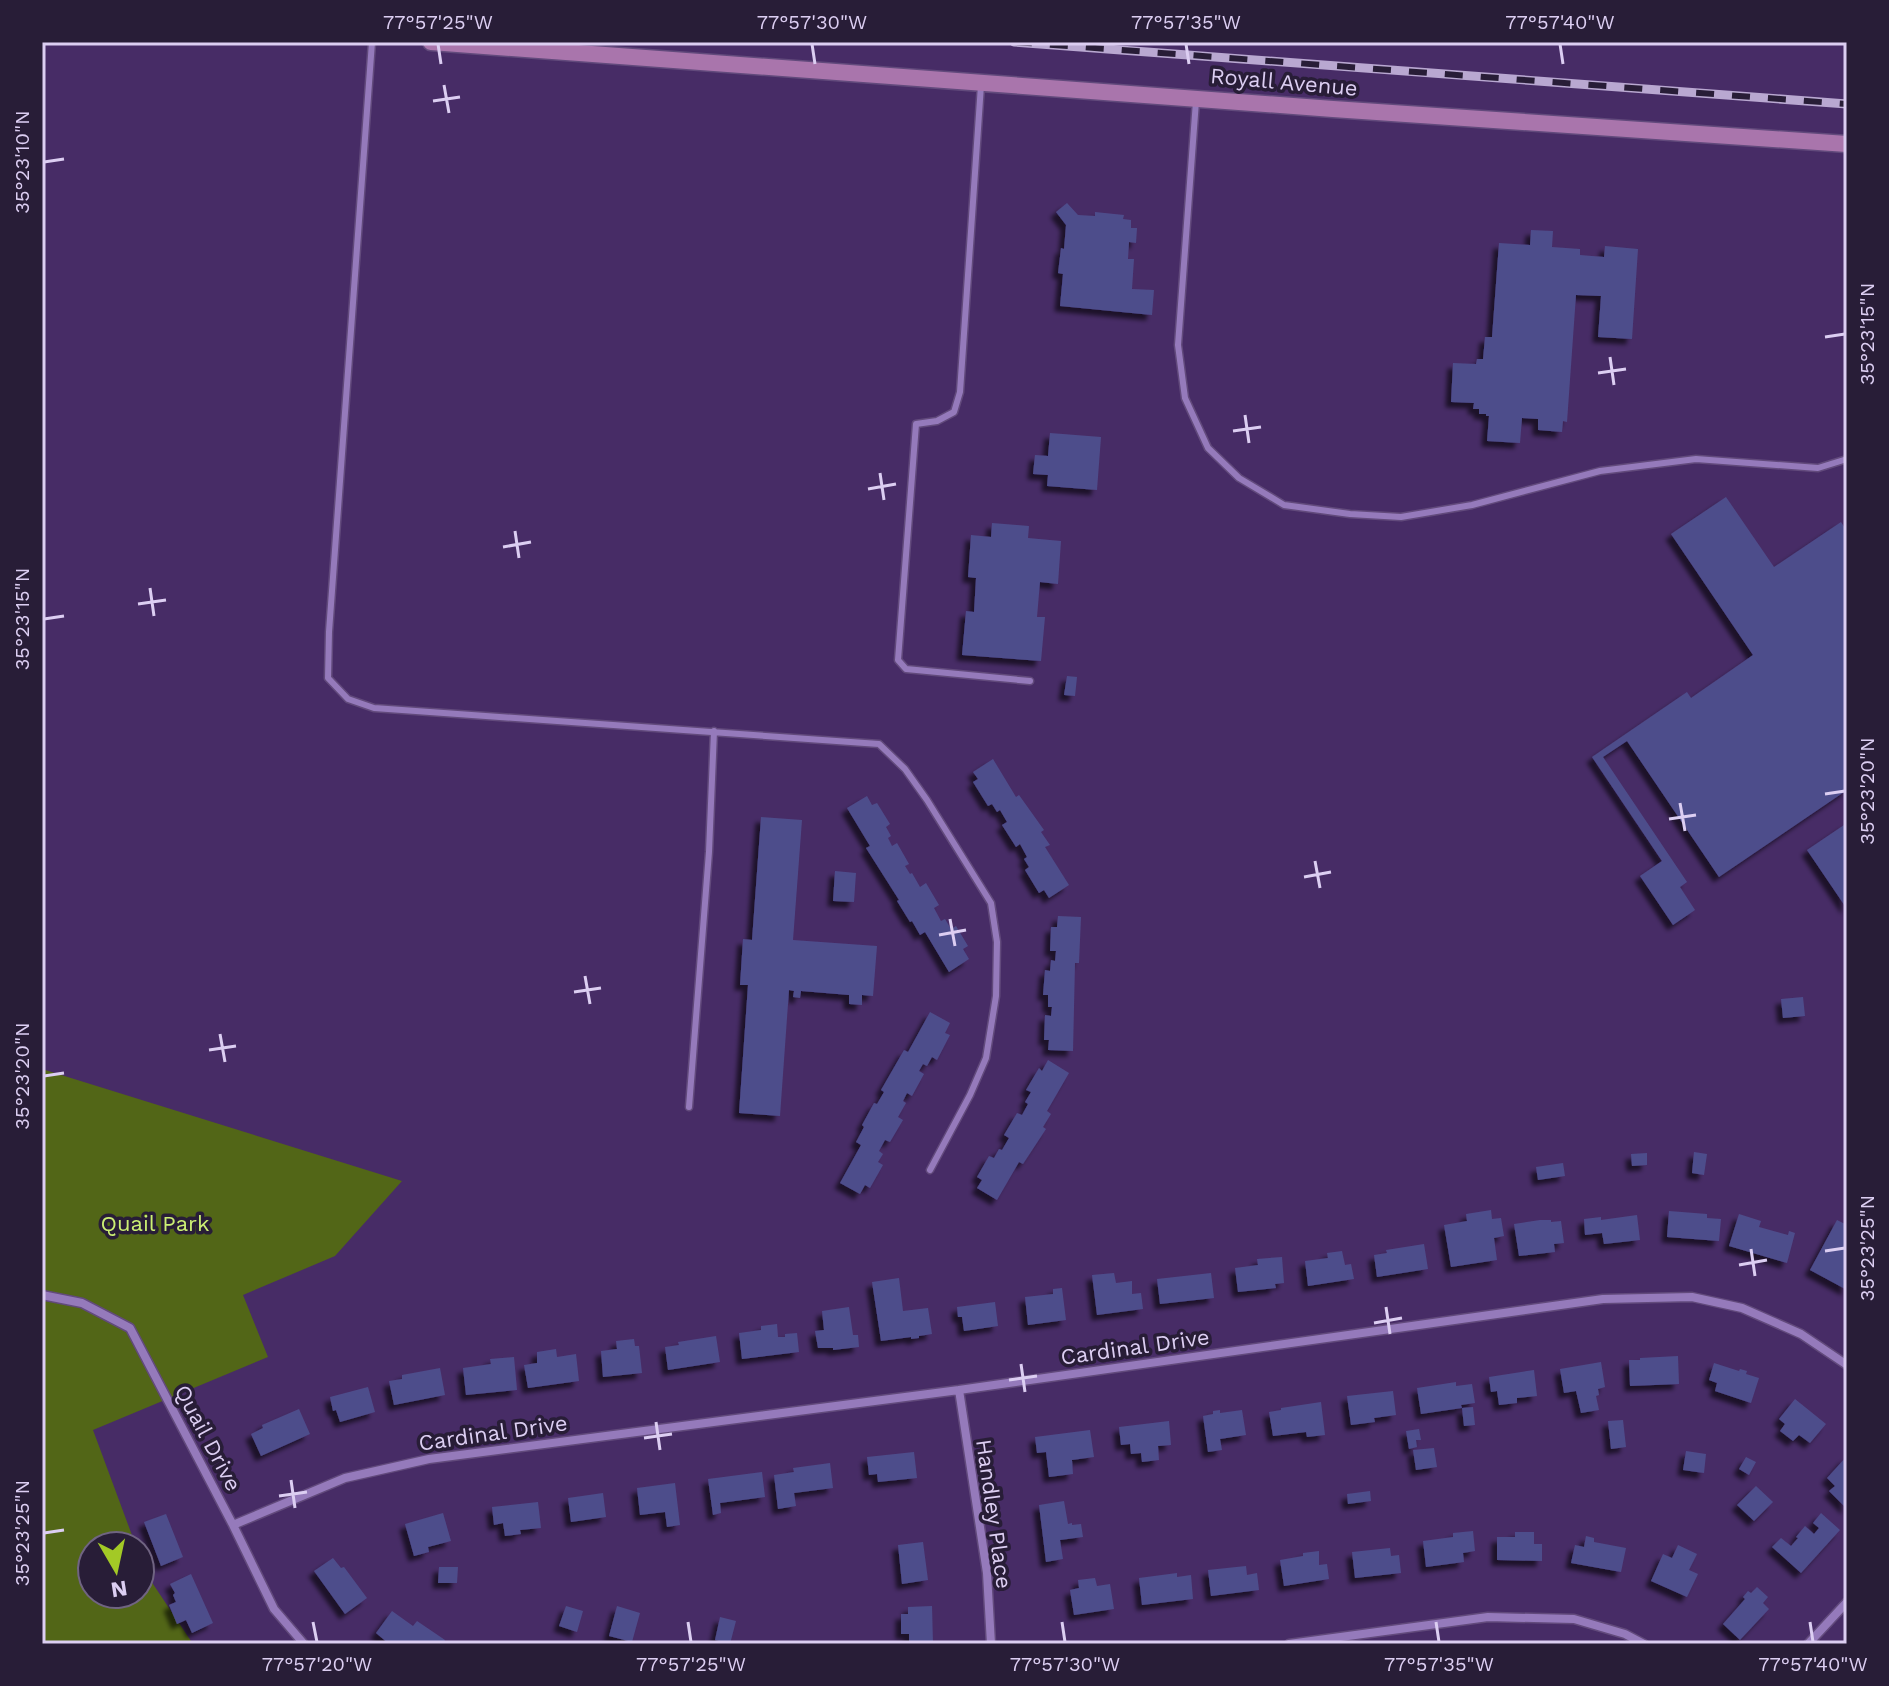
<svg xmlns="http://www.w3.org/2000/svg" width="1889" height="1686" viewBox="0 0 1889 1686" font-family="'Work Sans',sans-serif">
	<defs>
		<filter id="shadow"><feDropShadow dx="-5.5" dy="5.5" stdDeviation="2" flood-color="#0009"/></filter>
	</defs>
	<rect width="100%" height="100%" fill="#472c66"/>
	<path fill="#526617" d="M42,1069L402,1181L335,1256L243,1295L268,1357L93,1430L136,1546H92V1594H140V1556L149,1578L193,1644H42Z"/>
	<path fill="#4e4d8b" filter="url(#shadow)" d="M1067,203L1078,215L1095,216V212L1124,215L1123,219L1131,220V228H1137L1136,243L1129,242L1128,259H1134L1132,289L1154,290L1152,315L1060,306L1063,274L1058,273L1061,248L1064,249L1066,225L1056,212Z
		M1531,230L1553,231L1552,247L1580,249V255L1604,257L1605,246L1638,249L1632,339L1598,337L1601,296L1576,295L1567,422L1563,421L1562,432L1538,430V419L1522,418L1520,443L1487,441L1489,416H1486V414H1479V409H1473L1474,403L1451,402L1453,363L1476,364L1477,359H1483L1485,337H1492L1499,243L1530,245Z
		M1050,433L1101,437L1097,490L1047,486L1048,475L1033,474L1035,455L1048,456Z
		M1726,497L1774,567L1841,522L1847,531V790L1719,877L1627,741L1603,757L1687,882L1680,887L1695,910L1673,925L1640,876L1662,861L1592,757L1687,692L1691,698L1753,655L1671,534Z
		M992,523L1029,526L1028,538L1061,541L1058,584L1040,582L1037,617H1045L1041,661L962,655L966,611L974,612L976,578L968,577L971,535L991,537Z
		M1067,676L1077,677L1075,696L1064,695Z
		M993,759L1016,797L1019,795L1044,830L1041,832L1050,845L1045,847L1069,885L1049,898L1044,890L1039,893L1025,870L1029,867L1024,859L1027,857L1020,844L1016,847L1002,825L1007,822L1000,810L997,812L992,804L988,806L973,782L978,779L973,772Z
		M867,796L872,805L877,803L890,824L886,827L891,836L888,838L892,846L897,843L909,864L905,866L910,874L912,873L920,887L926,883L939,905L934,908L941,921L945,919L951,929L956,926L968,946L963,949L969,959L949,972L925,932L920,935L912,921L910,922L897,901L899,900L866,848L870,846L847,808Z
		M761,817L802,820L793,940L877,946L873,996L862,995V1005L849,1004V995L801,991L800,998L793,997L794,991L789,990L780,1116L739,1113L748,985H740L743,939L752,940Z
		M1847,823V909L1807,850Z
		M835,871L856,873L854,902L833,901Z
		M1058,916L1081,917L1079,963H1075L1073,1051L1048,1050L1049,1040H1044L1045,1015L1051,1016L1052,1007H1048V995H1043L1045,970L1050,971L1051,960L1055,961L1056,951H1050L1051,927H1057Z
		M1803,997L1805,1016L1783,1018L1781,999Z
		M930,1012L950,1023L945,1033L950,1035L937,1060L932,1057L927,1066L923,1064L919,1071L924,1074L912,1096L907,1093L903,1101L906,1103L898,1117L903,1120L890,1142L885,1140L879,1151L883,1154L878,1162L883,1165L870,1188L865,1185L860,1194L840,1183L861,1145L856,1142L864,1127L862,1125L874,1103L877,1104L884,1092L881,1090L904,1050L908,1052Z
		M1048,1060L1069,1073L1047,1111L1051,1114L1043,1127L1046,1129L1023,1164L1019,1162L997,1200L977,1188L982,1180L977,1177L989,1156L994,1158L999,1149L1002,1150L1009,1138L1004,1135L1017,1113L1022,1115L1028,1104L1025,1102L1031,1092L1026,1090L1039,1068L1042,1071Z
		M1694,1152L1707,1154L1704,1175L1692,1173Z
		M1647,1153V1165L1632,1166L1631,1154Z
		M1563,1163L1565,1176L1538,1180L1536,1167Z
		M1491,1210L1492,1219L1501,1218L1504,1236L1494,1238L1497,1260L1451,1267L1444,1225L1467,1221L1466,1214Z
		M1669,1211L1707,1214V1218L1721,1219L1719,1241L1667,1237Z
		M1739,1214L1761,1221L1759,1227L1788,1235L1789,1231L1795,1233L1787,1263L1729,1246Z
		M1637,1215L1640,1240L1604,1244L1602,1233L1585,1235L1584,1219L1601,1217V1220Z
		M1540,1220H1551V1222L1561,1221L1564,1243L1554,1244L1555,1252L1519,1256L1514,1224Z
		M1837,1220L1847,1225V1290L1810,1270Z
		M1424,1244L1428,1269L1377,1277L1374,1255L1387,1253L1386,1250Z
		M1342,1251L1345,1265L1351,1264L1354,1279L1308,1286L1305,1261L1328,1258L1327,1253Z
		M1282,1257L1284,1283L1275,1284L1276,1288L1238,1292L1235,1268L1258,1265L1257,1259Z
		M1114,1273L1116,1283L1132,1281V1294L1141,1293L1143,1309L1097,1315L1092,1275Z
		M1211,1273L1214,1298L1160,1304L1157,1279Z
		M899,1278L903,1311L928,1308L932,1334L919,1336V1338L911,1339V1337L881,1341L872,1282Z
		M1062,1288L1066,1320L1028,1325L1025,1297L1053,1294V1289Z
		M995,1302L998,1326L964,1331L962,1317H958L957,1307Z
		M849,1307L853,1335H858L859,1347L833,1350V1348H818L815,1331L824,1330L822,1311Z
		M777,1324L778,1337H785V1334L797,1333L799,1352L742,1359L739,1333L761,1330V1326Z
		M716,1336L720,1362L668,1370L665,1347L679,1345L678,1342Z
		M634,1339L635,1346H639L642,1373L603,1377L601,1351L617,1349L616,1341Z
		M556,1349L557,1357L576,1354L579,1381L528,1388L524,1365L537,1363V1352Z
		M1678,1356L1679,1384L1630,1386L1629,1360H1640V1358Z
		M514,1357L517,1390L466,1395L463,1368L491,1364L490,1359Z
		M1601,1362L1605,1387L1598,1389L1599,1395L1596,1396L1599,1410L1581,1413L1576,1391L1564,1393L1560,1369Z
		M1714,1363L1739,1371L1740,1369L1747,1371L1746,1374L1759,1378L1751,1403L1715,1391L1717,1383L1709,1380Z
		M440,1368L445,1395L394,1405L389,1381L402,1379V1375Z
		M1534,1370L1537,1396L1517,1398V1403L1499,1405L1497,1391L1491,1392L1489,1377Z
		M1456,1382V1386L1472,1384L1475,1403L1461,1405L1462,1408L1421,1414L1417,1388Z
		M368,1387L375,1412L340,1422L336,1410L333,1411L330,1397Z
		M1393,1391L1396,1415L1374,1418L1375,1422L1351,1425L1347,1396Z
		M1795,1399L1826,1424L1810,1443L1799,1435L1793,1441L1780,1431L1785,1424L1779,1419Z
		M1321,1402L1325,1435L1307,1437L1306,1432L1273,1436L1269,1412L1281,1410V1408Z
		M1473,1407L1475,1425L1464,1426L1462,1408Z
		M299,1409L310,1434L261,1456L251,1434L263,1428L262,1425Z
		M1220,1410V1413L1242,1410L1246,1435L1220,1439L1222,1450L1208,1452L1203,1416L1213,1414V1411Z
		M1623,1420L1626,1447L1611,1449L1608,1421Z
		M1169,1421L1171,1445L1158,1446L1159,1460L1142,1462L1141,1453L1131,1454L1130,1444L1121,1445L1119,1427Z
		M1419,1429L1421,1440H1416L1417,1447L1409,1449L1406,1431Z
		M1090,1430L1094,1457L1072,1460L1073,1474L1049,1477L1046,1452L1037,1453L1035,1437Z
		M1434,1448L1437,1467L1416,1470L1413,1450Z
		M1686,1451L1706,1454L1704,1473L1683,1470Z
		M914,1452L917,1478L878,1482L877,1474L869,1475L867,1457Z
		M1847,1456V1509L1829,1491L1835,1486L1827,1478Z
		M1746,1457L1756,1462L1749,1475L1739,1469Z
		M830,1463L833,1488L794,1493L796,1506L778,1509L774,1475L794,1472L793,1468Z
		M762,1472L765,1497L720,1503L721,1513L713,1515L708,1479Z
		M675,1483L680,1525L667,1527L665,1512L640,1515L637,1488Z
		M1756,1486L1773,1502L1754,1521L1737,1505Z
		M1370,1491L1371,1501L1348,1504L1347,1494Z
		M603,1493L606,1517L571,1522L568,1498Z
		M1064,1501L1068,1524L1072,1523V1525L1081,1524L1083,1537L1060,1540L1063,1559L1046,1562L1039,1505Z
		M538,1502L541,1528L520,1530L521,1534L505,1536L503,1523L494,1525L492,1507Z
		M443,1513L451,1541L428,1547L429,1552L414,1556L405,1524Z
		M1821,1513L1840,1530L1801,1573L1772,1547L1781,1538L1791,1546L1798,1538L1796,1537L1805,1526L1814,1534L1819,1528L1813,1523Z
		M166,1514L183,1557L161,1566L144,1522Z
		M1473,1531L1475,1551L1463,1553L1464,1562L1426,1567L1423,1541L1453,1537V1533Z
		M1515,1532H1534V1544H1542V1561L1497,1560V1537H1515Z
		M1586,1536L1594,1538V1542L1626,1548L1621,1572L1571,1563L1575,1545L1584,1547Z
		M923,1542L928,1580L902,1584L898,1545Z
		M1678,1545L1697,1554L1689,1570L1698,1574L1687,1597L1651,1581L1663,1554L1672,1558Z
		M1390,1548L1391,1556L1399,1555L1401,1573L1355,1578L1352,1552Z
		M1319,1551V1565L1327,1564L1329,1579L1284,1586L1280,1560L1303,1556V1553Z
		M333,1558L341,1568L344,1567L367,1598L345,1614L314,1571Z
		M1246,1566L1247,1575L1257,1573L1259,1590L1211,1596L1208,1570Z
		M439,1567H458L457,1583H438Z
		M1177,1573V1577L1191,1575L1193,1599L1142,1605L1139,1578Z
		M191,1574L213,1623L192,1633L186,1620L177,1624L169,1605L176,1602L173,1595L175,1593L170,1584Z
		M1095,1578L1097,1586L1110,1584L1114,1609L1074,1615L1070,1590L1079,1588L1078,1580Z
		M1757,1587L1768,1597L1763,1603L1769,1609L1740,1640L1723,1624L1745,1599L1743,1597L1748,1591L1751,1593Z
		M566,1606L583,1611L577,1632L559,1626Z
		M617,1606L640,1613L632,1642L609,1636Z
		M932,1606L933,1644H909V1634H901V1614H908V1607Z
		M392,1611L413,1626L417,1621L445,1640L443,1644H389L376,1633Z
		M720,1617L736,1621L730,1644L715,1640Z"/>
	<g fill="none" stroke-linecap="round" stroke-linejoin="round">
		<defs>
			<path id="lane" d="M372,42L329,632L328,678L348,699L374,708L879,744L905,769L927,800L991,903L997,942L996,996L986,1058L970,1095L930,1170
				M981,85L960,392L954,412L937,421L916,424L898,660L906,669L1030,681
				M1196,101L1178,345L1185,398L1208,448L1239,478L1284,505L1350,514L1401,517L1472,505L1600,471L1696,459L1818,468L1847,459
				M689,1107L709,852L714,731"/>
			<path id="street" d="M42,1295L82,1303L130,1328L233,1525L274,1609L304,1644
				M959,1390L987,1573L991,1644
				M233,1525L345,1478L429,1459L959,1390L1603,1299L1692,1297L1742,1308L1801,1334L1847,1365
				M1289,1644L1488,1617L1574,1619L1625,1634L1644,1644
				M1808,1644L1847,1602"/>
			<path id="secondary" d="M431,42L1333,109L1847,144"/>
		</defs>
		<use href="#lane" stroke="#624a7c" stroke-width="9"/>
		<use href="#street" stroke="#624a7c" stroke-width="11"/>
		<use href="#secondary" stroke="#624a7c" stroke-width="19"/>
		<use href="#lane" stroke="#957abb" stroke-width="6"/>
		<use href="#street" stroke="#957abb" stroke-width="8"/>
		<use href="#secondary" stroke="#a975ac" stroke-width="16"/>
		<defs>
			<path id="rail" d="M1014,42L1847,104"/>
		</defs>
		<use href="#rail" stroke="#b9a8d1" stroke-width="9"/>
		<use href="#rail" stroke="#281d37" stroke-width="6" stroke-dasharray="18" stroke-linecap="butt"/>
	</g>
	<path fill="none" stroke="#dccef2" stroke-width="3" d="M438,44L441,64M812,44L815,64M1186,44L1189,64M1560,44L1563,64M444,85L449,113M433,101L460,97M44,162L64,159M1825,337L1845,334M1610,357L1614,385M1598,373L1626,369M1245,415L1249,443M1233,431L1261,427M880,473L884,500M868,489L896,484M515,531L519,558M503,547L531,542M150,588L154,616M138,604L166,600M44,619L64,616M1825,794L1845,791M1680,803L1685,831M1669,819L1696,815M1315,861L1320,888M1304,877L1331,872M950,919L955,946M939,935L966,930M585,976L590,1004M574,992L601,988M220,1034L225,1062M209,1050L236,1046M44,1076L64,1073M1751,1249L1755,1276M1825,1251L1845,1248M1739,1265L1767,1260M1386,1307L1390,1334M1374,1323L1402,1318M1021,1364L1025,1392M1009,1380L1037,1376M656,1422L660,1450M644,1438L672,1434M291,1480L295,1508M279,1496L307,1492M44,1533L64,1530M313,1622L317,1642M688,1622L691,1642M1062,1622L1065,1642M1436,1622L1439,1642M1810,1622L1813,1642"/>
	<g text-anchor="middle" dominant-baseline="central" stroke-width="7" stroke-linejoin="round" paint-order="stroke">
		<g font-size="22" fill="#dccef2" stroke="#281d37">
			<text transform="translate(1284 82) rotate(5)">Royall Avenue</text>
			<text transform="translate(1135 1347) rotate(-8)">Cardinal Drive</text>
			<text transform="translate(493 1433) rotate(-8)">Cardinal Drive</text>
			<text transform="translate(208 1438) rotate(62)">Quail Drive</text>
			<text transform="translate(994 1514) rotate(82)">Handley Place</text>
		</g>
		<g font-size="22" fill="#ccf074" stroke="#281d37">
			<text x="155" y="1223">Quail Park</text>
		</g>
	</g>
	<rect width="1889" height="1686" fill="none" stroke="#281d37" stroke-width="88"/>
	<g transform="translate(116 1570) rotate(171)"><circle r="38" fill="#281d37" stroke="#706482" stroke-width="2"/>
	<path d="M0-6L14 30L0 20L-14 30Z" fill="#a3c926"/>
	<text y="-12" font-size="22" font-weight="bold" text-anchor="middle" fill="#dccef2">N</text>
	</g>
	<rect x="44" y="44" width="1801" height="1598" fill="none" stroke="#dccef2" stroke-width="3"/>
	<g font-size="20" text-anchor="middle" fill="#dccef2">
		<text x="438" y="29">77°57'25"W</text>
		<text x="812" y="29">77°57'30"W</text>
		<text x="1186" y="29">77°57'35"W</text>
		<text x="1560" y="29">77°57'40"W</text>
		<text transform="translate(22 162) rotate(-90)" y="7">35°23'10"N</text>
		<text transform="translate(1867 334) rotate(-90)" y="7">35°23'15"N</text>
		<text transform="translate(22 619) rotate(-90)" y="7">35°23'15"N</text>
		<text transform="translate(1867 791) rotate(-90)" y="7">35°23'20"N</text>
		<text transform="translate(22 1076) rotate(-90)" y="7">35°23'20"N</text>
		<text transform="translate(1867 1248) rotate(-90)" y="7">35°23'25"N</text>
		<text transform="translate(22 1533) rotate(-90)" y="7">35°23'25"N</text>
		<text x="317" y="1671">77°57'20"W</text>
		<text x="691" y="1671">77°57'25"W</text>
		<text x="1065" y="1671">77°57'30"W</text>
		<text x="1439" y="1671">77°57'35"W</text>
		<text x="1813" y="1671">77°57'40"W</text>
	</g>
</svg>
